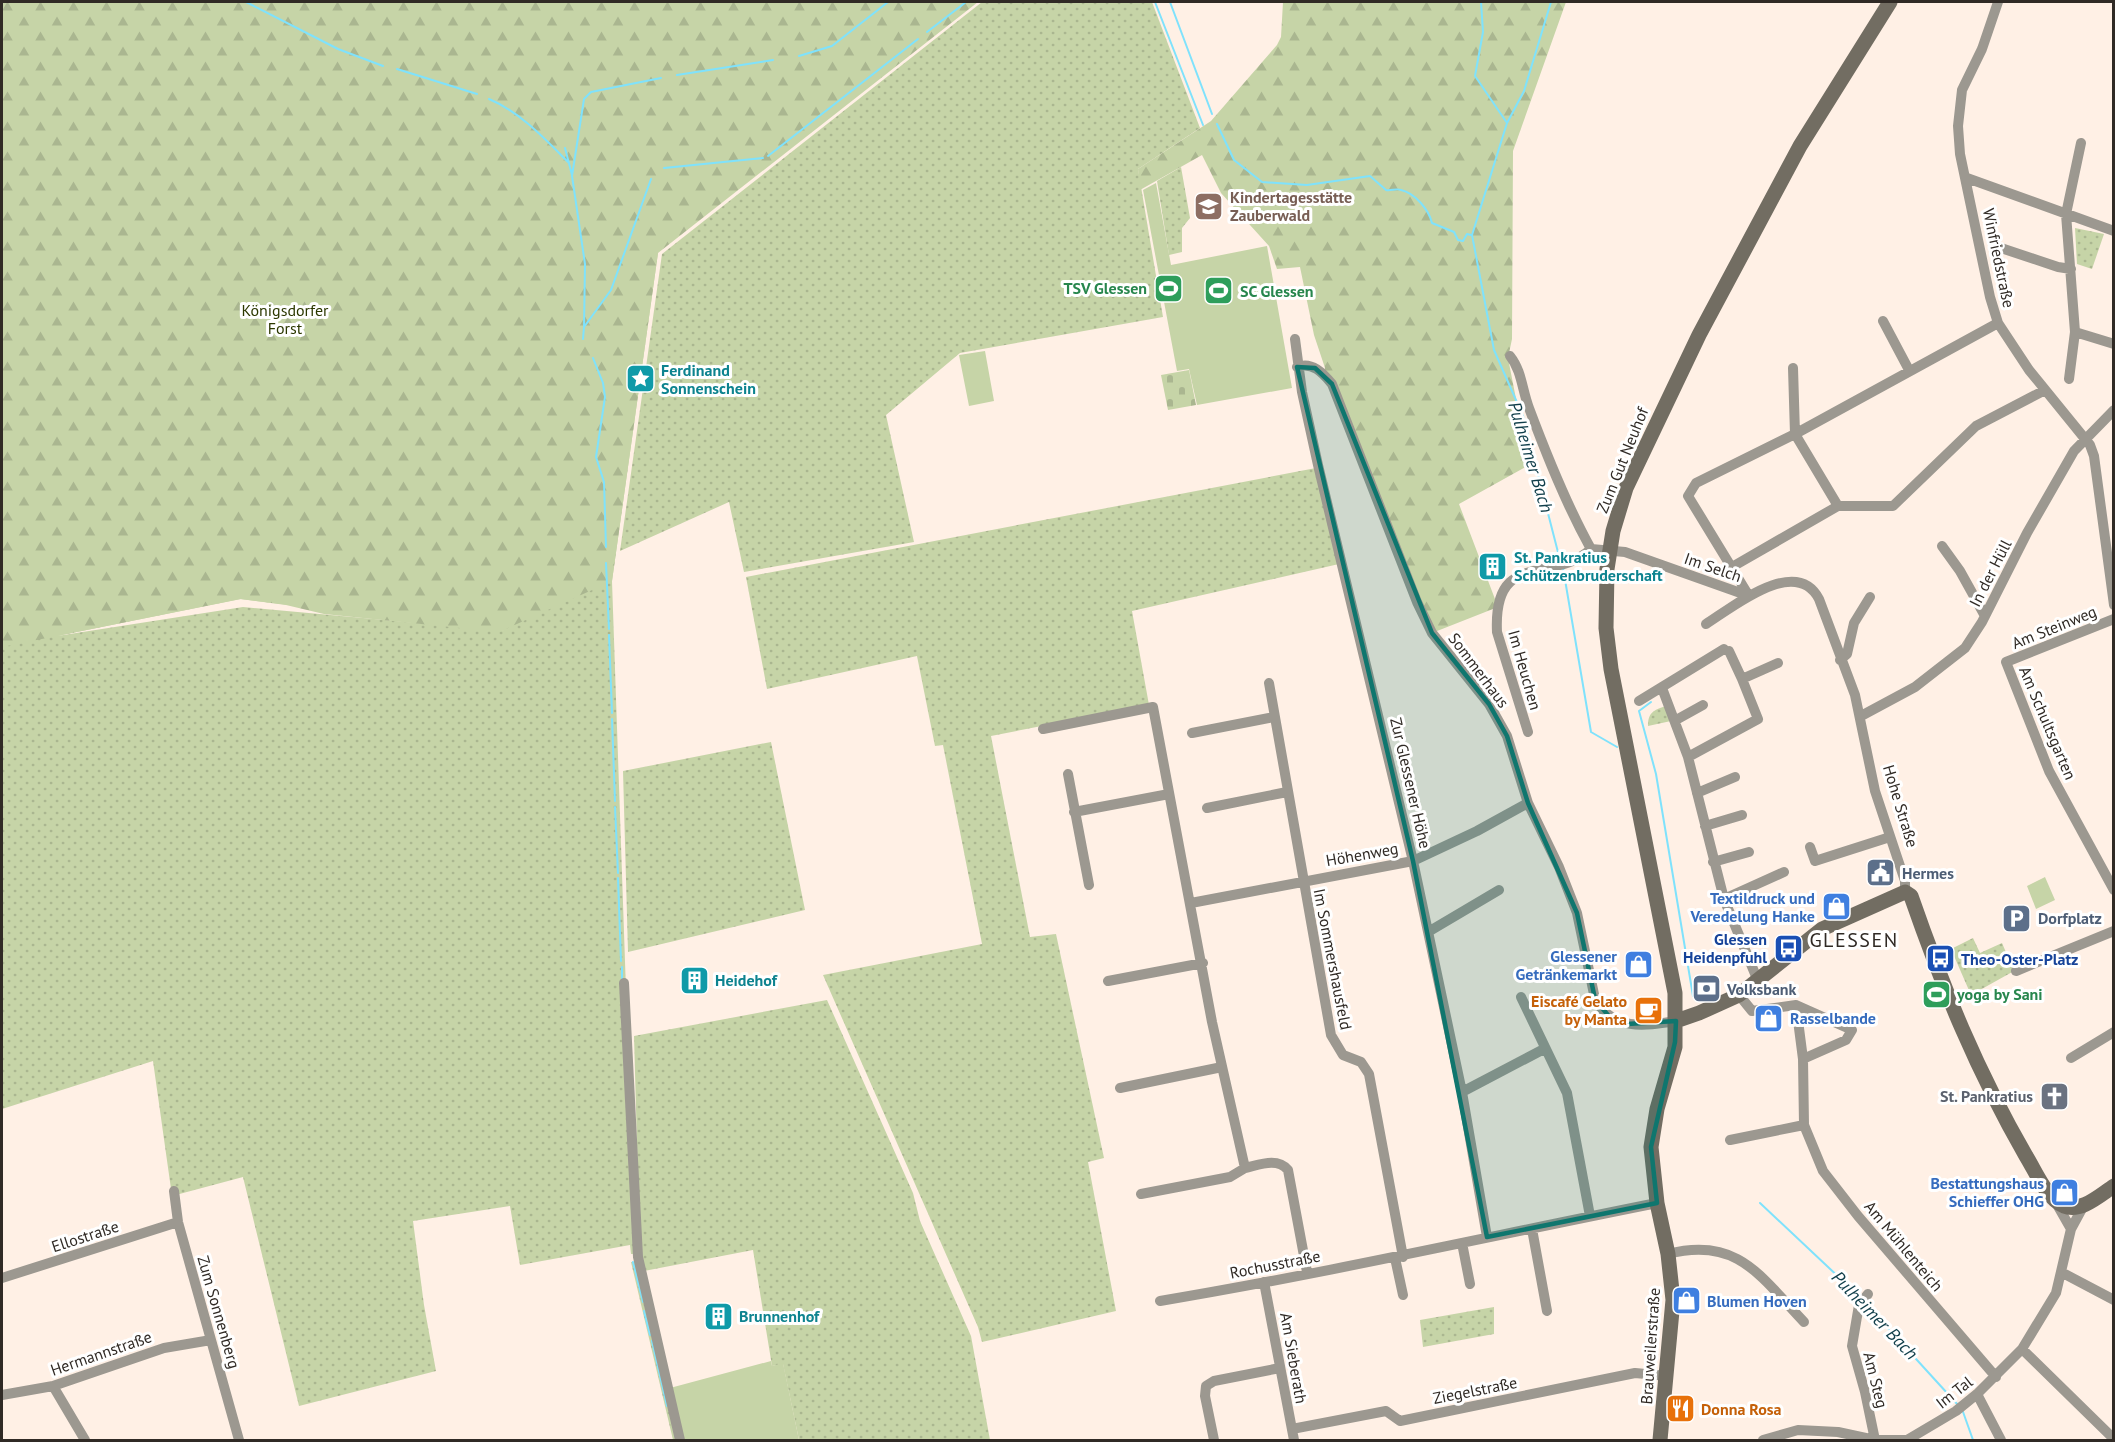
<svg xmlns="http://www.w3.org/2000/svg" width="2115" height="1442" viewBox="0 0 2115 1442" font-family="'PT Sans',sans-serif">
	<defs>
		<pattern id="green-dots" width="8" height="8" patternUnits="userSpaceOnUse" patternTransform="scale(1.5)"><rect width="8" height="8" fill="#c6d4a7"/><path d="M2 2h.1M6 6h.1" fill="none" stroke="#aab690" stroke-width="1.8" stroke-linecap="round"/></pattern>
		<pattern id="forest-firs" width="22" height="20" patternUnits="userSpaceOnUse" patternTransform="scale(1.5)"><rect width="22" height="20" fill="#c6d4a7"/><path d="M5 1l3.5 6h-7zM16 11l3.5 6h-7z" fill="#aab690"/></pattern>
		<pattern id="cemetery-stones" width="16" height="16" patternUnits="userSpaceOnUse" patternTransform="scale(1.5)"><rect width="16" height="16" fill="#c6d4a7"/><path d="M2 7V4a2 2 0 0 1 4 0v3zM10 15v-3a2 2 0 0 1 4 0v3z" fill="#aab690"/></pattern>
	</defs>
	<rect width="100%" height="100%" fill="#fff0e5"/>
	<path fill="url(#green-dots)" fill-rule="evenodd" d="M2,2L658,253L612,581L635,1254H631L630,1245L520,1265L510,1206L413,1221L424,1305L436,1371L299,1406L243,1177L172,1196L153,1061L2,1109ZM240,599L505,631L243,607L57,636Z
		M982,2H1152L1200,128L1138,169L1163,317L960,353L886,415L914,542L744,572L729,502L620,551L662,254Z
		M1181,167L1190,218L1182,228V252L1169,255L1157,181Z
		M2075,228L2104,234L2092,269L2077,264Z
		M1316,468L1339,564L1132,611L1149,705L991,736L1030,937L1056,934L1104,1158L1088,1162L1116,1311L982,1342L978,1327L823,975L982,944L943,745L935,746L917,656L767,689L746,577Z
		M1666,706L1671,721L1648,726C1648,713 1653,710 1666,706Z
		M771,742L805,910L628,952L623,771Z
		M1973,938L1980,953L2002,943L2014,971L1971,995L1951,949Z
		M827,1000L913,1193L920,1221L971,1336L990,1440H799L783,1364L772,1366L753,1250L644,1271L640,1255L634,1036Z
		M631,1262H635L677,1440H673Z
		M1494,1307V1334L1423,1347L1420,1320Z"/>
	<path fill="url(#forest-firs)" d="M2,2H978L658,253L612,581L499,632L324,614L286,605L241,599L2,647Z
		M1283,2H1566L1513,151L1512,339L1508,358L1529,465L1459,504L1498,607L1432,633L1323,373L1325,368L1314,335L1300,267L1277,269L1269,246L1221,193L1202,155L1140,190L1138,169L1211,121L1277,45L1281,37Z"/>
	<path fill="url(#cemetery-stones)" d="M1189,370L1196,405L1168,410L1161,375Z"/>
	<path fill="#c6d4a7" d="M1156,183L1171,265L1267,246L1292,388L1197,405L1189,369L1177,371L1143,190Z
		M985,351L994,401L969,406L959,355Z
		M2045,877L2055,900L2036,909L2027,886Z
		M771,1361L772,1366L783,1363L799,1440H683L670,1388Z"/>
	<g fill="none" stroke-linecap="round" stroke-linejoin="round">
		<path stroke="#7fe2fc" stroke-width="2" d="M246,2L338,49L383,66
			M1155,2L1203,125
			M1170,2L1212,114
			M1481,2L1483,32L1475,76L1507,123
			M1551,2L1524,91L1507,123L1472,235L1494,350L1523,416L1560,560
			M927,32L966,2
			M799,56L832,46L888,2
			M397,69L477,94
			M677,75L773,60
			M489,99C520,112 545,139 569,163
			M1217,124L1234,160L1262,182L1307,185L1370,176L1386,190C1391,191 1397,188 1401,190C1415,193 1429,210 1432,223L1454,232L1458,240L1463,241L1467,234L1471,235
			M565,148L572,175
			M768,156L918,39
			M664,168L763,158
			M584,327L585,264L572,176L584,99L591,92L661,78
			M583,339L584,327L611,290L651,179
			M593,358L603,383L605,397L596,457L604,482L606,547
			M606,563L609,629
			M1563,568L1591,732L1617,747
			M609,635L612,713
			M1651,702L1639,711L1656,774L1693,996
			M612,719L615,801
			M615,807L618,873
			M618,878L621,961
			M622,967V979
			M1760,1203L1861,1298
			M633,1262L643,1302
			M1865,1303L1958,1405
			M644,1311L650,1335
			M652,1341L667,1406
			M1962,1409L1973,1440"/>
		<path stroke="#9c9890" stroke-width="10" d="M1998,2L1982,49L1962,90L1958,126L1960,154L1990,297L1998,323L2029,370L2090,445L2094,456L2114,605
			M1967,178L2114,231
			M1998,247L2058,267L2071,269
			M1883,321L1909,370
			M2075,332L2114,344
			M1295,339L1302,392L1318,465L1413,861L1462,1092L1487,1237
			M1510,356C1522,371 1522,390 1529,408C1547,456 1566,504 1591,549
			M1297,367C1312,361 1323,373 1332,384L1417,602L1432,633L1489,704L1507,736L1528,803L1559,867L1577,913L1595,999C1613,1031 1644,1026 1676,1021
			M1793,368L1795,434L1838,506
			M2069,379L2075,332L2066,214L2081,143
			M1942,546L1960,571L1985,616
			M1732,567L1838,506H1893L1976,426L2045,390
			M1749,596L1688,496L1696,483L1795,434L1998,323
			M2114,619L2006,662L2049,771L2114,890
			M1706,624C1733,607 1796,555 1819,599L1855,695L1875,791L1905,881V892
			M1729,651L1742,679
			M1840,660L1847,654L1854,623L1870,597
			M1269,683L1331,1035L1343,1055L1361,1062L1369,1074L1403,1257
			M1662,688L1688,757L1724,899L1758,981
			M1639,701L1724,649
			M1861,716L1915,687L1965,648L1982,622L2027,533L2074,451L2114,410
			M1676,720L1703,705
			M1043,729L1153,707L1212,1022L1245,1168C1259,1165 1277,1157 1288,1170L1307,1272
			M1528,732L1497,632C1493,548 1553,585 1591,549L1625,552L1749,596
			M1192,733L1274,717
			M1688,757L1758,719L1742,679L1778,663
			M1068,774L1089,885
			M1697,793L1735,777
			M1207,808L1287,792
			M1074,812L1169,794
			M1705,826L1742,815
			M1810,847L1815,861L1890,837
			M1713,862L1749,852
			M1724,899L1784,872
			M1191,903L1413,861L1477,831L1528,803
			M1428,932L1499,890
			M2016,971L2114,931
			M1108,981L1203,963
			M624,983L638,1257L680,1440
			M1739,995L1752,1011L1796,1005L1803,1059L1804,1125L1823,1171L1858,1216L1996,1377
			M1521,997L1567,1093L1590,1216
			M1796,1005L1852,1030L1846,1040L1803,1059
			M2071,1058L2114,1032
			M1120,1088L1222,1067
			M1462,1092L1544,1049
			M1730,1140L1804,1125
			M174,1191L178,1222L239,1440
			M1141,1194L1230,1177L1245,1168
			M2055,1201L2071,1229
			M1532,1229L1547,1311
			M1462,1243L1470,1284
			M1668,1254C1738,1236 1761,1277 1804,1322
			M1395,1258L1403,1295
			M2061,1272L2114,1300
			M2,1278L178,1222
			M1264,1282L1294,1440
			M1868,1294L1859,1305L1852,1346L1865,1392L1875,1440
			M1160,1301C1327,1273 1491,1236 1657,1203
			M2022,1349L2114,1439
			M53,1386L85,1440
			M1977,1394L2001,1440
			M2,1395L53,1386L164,1348L211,1340
			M1292,1429L1386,1411L1400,1421L1635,1373L1667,1376
			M1214,1440L1205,1396L1206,1386L1214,1381L1280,1368
			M1763,1440L1798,1430L1838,1432L1875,1440H1907L1956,1411L1977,1394L2022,1349L2056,1293L2071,1229L2084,1205"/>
		<path stroke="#726d62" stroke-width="15" d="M1676,1021L1699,1013L1739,995L1822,929L1905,892L1911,896C1943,988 1977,1071 2026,1156C2036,1172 2046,1198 2064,1206C2081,1213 2100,1195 2114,1186
			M1660,1440L1673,1300L1668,1254L1657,1203L1651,1147L1657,1109L1675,1047V993L1611,669L1606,628L1607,569L1613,531L1626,488L1699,335L1800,146L1890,2"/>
	</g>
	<path fill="#0f766e" fill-opacity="0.2" stroke="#0f766e" stroke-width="4.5" stroke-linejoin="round" d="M1297,367L1315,368L1332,384L1432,633L1489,704L1507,736L1528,803L1577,913L1595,999L1611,1019L1627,1024L1676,1021L1675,1042L1651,1147L1657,1203L1487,1237L1413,861Z"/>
	<defs>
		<symbol id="school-square" viewBox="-11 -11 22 22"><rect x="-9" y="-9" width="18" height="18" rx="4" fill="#8d6e63" stroke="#fff"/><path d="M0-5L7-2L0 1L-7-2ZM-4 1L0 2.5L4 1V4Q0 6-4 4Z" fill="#fff"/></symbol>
		<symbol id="stadium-square" viewBox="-11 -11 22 22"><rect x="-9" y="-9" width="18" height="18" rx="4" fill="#2e9e5b" stroke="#fff"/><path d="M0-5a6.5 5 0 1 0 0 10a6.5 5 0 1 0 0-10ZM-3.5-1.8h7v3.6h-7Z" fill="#fff"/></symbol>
		<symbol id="sight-square" viewBox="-11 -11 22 22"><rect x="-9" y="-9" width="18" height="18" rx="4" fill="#0f9aa8" stroke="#fff"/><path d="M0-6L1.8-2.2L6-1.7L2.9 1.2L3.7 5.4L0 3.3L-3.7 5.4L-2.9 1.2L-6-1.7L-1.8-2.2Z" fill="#fff"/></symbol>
		<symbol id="building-square" viewBox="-11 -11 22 22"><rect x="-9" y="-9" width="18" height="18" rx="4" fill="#0f9aa8" stroke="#fff"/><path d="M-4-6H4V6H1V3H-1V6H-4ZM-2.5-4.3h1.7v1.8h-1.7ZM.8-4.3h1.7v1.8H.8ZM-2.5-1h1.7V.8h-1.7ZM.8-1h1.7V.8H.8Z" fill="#fff"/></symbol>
		<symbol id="civic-square" viewBox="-11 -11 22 22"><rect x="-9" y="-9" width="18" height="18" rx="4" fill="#5c6f8a" stroke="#fff"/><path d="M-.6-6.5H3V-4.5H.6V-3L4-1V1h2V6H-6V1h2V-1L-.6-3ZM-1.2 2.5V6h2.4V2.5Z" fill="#fff"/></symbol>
		<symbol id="shop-square" viewBox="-11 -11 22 22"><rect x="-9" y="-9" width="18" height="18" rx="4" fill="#3f7fe0" stroke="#fff"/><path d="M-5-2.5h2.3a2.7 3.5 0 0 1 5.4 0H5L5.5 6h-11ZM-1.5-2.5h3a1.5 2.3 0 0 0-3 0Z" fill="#fff"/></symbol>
		<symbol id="parking-square" viewBox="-11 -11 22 22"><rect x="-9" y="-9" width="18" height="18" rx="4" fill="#5c6f8a" stroke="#fff"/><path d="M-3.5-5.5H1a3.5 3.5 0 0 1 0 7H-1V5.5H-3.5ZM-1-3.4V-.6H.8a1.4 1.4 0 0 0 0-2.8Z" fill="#fff"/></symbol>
		<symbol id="bus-square" viewBox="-11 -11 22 22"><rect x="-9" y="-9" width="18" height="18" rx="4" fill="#1a4fb4" stroke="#fff"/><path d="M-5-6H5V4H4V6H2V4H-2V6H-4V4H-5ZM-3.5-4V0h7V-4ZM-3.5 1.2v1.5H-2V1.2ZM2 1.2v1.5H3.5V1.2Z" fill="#fff"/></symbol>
		<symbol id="bank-square" viewBox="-11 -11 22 22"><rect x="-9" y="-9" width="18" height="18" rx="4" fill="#5c6f8a" stroke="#fff"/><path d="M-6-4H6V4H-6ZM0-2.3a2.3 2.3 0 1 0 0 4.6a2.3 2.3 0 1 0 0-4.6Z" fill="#fff"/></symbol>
		<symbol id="cafe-square" viewBox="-11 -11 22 22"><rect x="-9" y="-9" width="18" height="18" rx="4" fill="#e8710a" stroke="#fff"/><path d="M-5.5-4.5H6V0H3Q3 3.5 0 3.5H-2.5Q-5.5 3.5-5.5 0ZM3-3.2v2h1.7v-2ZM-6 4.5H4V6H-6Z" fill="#fff"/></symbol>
		<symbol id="church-square" viewBox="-11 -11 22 22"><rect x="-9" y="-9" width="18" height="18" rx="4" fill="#6b7280" stroke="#fff"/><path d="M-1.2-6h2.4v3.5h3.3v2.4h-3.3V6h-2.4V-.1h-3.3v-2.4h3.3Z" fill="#fff"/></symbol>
		<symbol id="restaurant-square" viewBox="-11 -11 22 22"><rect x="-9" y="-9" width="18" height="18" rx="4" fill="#e8710a" stroke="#fff"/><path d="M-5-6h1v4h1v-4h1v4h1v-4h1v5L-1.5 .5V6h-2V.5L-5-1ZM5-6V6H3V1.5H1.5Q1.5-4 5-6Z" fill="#fff"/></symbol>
	</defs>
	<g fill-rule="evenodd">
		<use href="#school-square" x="1192" y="190" width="33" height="33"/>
		<use href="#stadium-square" x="1152" y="272" width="33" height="33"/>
		<use href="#stadium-square" x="1202" y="274" width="33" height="33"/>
		<use href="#sight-square" x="624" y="362" width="33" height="33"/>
		<use href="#building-square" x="1476" y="550" width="33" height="33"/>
		<use href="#civic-square" x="1864" y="856" width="33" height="33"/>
		<use href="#shop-square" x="1820" y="890" width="33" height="33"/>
		<use href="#parking-square" x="2000" y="902" width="33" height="33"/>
		<use href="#bus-square" x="1772" y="932" width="33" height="33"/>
		<use href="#bus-square" x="1924" y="942" width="33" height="33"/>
		<use href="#shop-square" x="1622" y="948" width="33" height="33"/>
		<use href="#building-square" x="678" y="964" width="33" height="33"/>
		<use href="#bank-square" x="1690" y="972" width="33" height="33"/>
		<use href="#stadium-square" x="1920" y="978" width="33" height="33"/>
		<use href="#cafe-square" x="1632" y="994" width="33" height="33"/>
		<use href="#shop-square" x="1752" y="1002" width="33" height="33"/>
		<use href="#church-square" x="2038" y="1080" width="33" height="33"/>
		<use href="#shop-square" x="2048" y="1176" width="33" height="33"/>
		<use href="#shop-square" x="1670" y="1284" width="33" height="33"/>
		<use href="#building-square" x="702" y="1300" width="33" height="33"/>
		<use href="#restaurant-square" x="1664" y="1392" width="33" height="33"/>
	</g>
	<g text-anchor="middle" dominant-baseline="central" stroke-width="6" stroke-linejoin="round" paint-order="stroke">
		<g font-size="16" font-weight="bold" fill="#785e54" stroke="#fff" text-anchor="start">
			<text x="1230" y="197">Kindertagesstätte<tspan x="1230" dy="18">Zauberwald</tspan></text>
		</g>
		<g font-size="16" fill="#302a25" stroke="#fff">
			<text transform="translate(1999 258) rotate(78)">Winfriedstraße</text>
			<text transform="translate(1622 460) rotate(-68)">Zum Gut Neuhof</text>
			<text transform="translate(1713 567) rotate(19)">Im Selch</text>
			<text transform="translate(1990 573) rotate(-63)">In der Hüll</text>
			<text transform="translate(2054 627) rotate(-22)">Am Steinweg</text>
			<text transform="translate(1479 670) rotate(53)">Sommerhaus</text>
			<text transform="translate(1525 670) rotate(74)">Im Heuchen</text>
			<text transform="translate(2048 723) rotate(67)">Am Schultsgarten</text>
			<text transform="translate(1411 783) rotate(77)">Zur Glessener Höhe</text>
			<text transform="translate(1901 806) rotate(73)">Hohe Straße</text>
			<text transform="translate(1362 854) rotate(-10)">Höhenweg</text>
			<text transform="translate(1333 959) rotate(79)">Im Sommershausfeld</text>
			<text transform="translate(85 1236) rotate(-18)">Ellostraße</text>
			<text transform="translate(1904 1246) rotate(50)">Am Mühlenteich</text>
			<text transform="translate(1275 1264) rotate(-11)">Rochusstraße</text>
			<text transform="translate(219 1312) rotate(74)">Zum Sonnenberg</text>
			<text transform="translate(1650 1346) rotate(-86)">Brauweilerstraße</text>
			<text transform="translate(101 1353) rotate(-19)">Hermannstraße</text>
			<text transform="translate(1294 1358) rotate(80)">Am Sieberath</text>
			<text transform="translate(1876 1380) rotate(76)">Am Steg</text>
			<text transform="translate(1475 1390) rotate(-11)">Ziegelstraße</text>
			<text transform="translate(1954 1392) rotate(-38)">Im Tal</text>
		</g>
		<g font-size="16" font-weight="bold" fill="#27864d" stroke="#fff" text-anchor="start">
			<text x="1147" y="288" text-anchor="end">TSV Glessen</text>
			<text x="1240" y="291">SC Glessen</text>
			<text x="1957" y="994">yoga by Sani</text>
		</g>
		<g font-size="16" fill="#2c3800" stroke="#fff">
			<text x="285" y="310">Königsdorfer<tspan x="285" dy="18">Forst</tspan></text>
		</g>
		<g font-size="16" font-weight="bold" fill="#0d838f" stroke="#fff" text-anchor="start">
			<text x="661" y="370">Ferdinand<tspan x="661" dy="18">Sonnenschein</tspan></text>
			<text x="1514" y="557">St. Pankratius<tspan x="1514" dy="18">Schützenbruderschaft</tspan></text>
			<text x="715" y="980">Heidehof</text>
			<text x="739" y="1316">Brunnenhof</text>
		</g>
		<g font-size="16" font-weight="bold" fill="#4e5e75" stroke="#fff" text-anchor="start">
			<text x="1902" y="873">Hermes</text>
			<text x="2038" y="918">Dorfplatz</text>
			<text x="1727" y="989">Volksbank</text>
		</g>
		<g font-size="16" font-weight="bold" fill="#366cbe" stroke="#fff" text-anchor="end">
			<text x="1815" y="898">Textildruck und<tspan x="1815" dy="18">Veredelung Hanke</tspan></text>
			<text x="1617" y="956">Glessener<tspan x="1617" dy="18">Getränkemarkt</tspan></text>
			<text x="1790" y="1018" text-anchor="start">Rasselbande</text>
			<text x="2044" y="1183">Bestattungshaus<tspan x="2044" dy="18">Schieffer OHG</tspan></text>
			<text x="1707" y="1301" text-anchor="start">Blumen Hoven</text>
		</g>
		<g font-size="16" font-weight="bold" fill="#164399" stroke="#fff" text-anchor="end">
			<text x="1767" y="939">Glessen<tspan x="1767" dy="18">Heidenpfuhl</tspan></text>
			<text x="1961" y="959" text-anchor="start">Theo-Oster-Platz</text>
		</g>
		<g font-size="16" font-weight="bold" fill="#c56008" stroke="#fff" text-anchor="end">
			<text x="1627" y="1001">Eiscafé Gelato<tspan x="1627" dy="18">by Manta</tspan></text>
			<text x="1701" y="1409" text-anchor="start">Donna Rosa</text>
		</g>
		<g font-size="16" font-weight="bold" fill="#5b616d" stroke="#fff" text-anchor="end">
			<text x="2033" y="1096">St. Pankratius</text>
		</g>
		<g font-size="18" font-style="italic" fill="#103e4a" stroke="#fff">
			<text transform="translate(1531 457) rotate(73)">Pulheimer Bach</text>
			<text transform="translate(1875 1315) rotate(46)">Pulheimer Bach</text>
		</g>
		<g font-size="20" letter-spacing="1.5" fill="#302a25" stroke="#fff">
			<text x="1854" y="940">GLESSEN</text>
		</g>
	</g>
	<rect width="2115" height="1442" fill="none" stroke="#302a25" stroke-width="6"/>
</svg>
